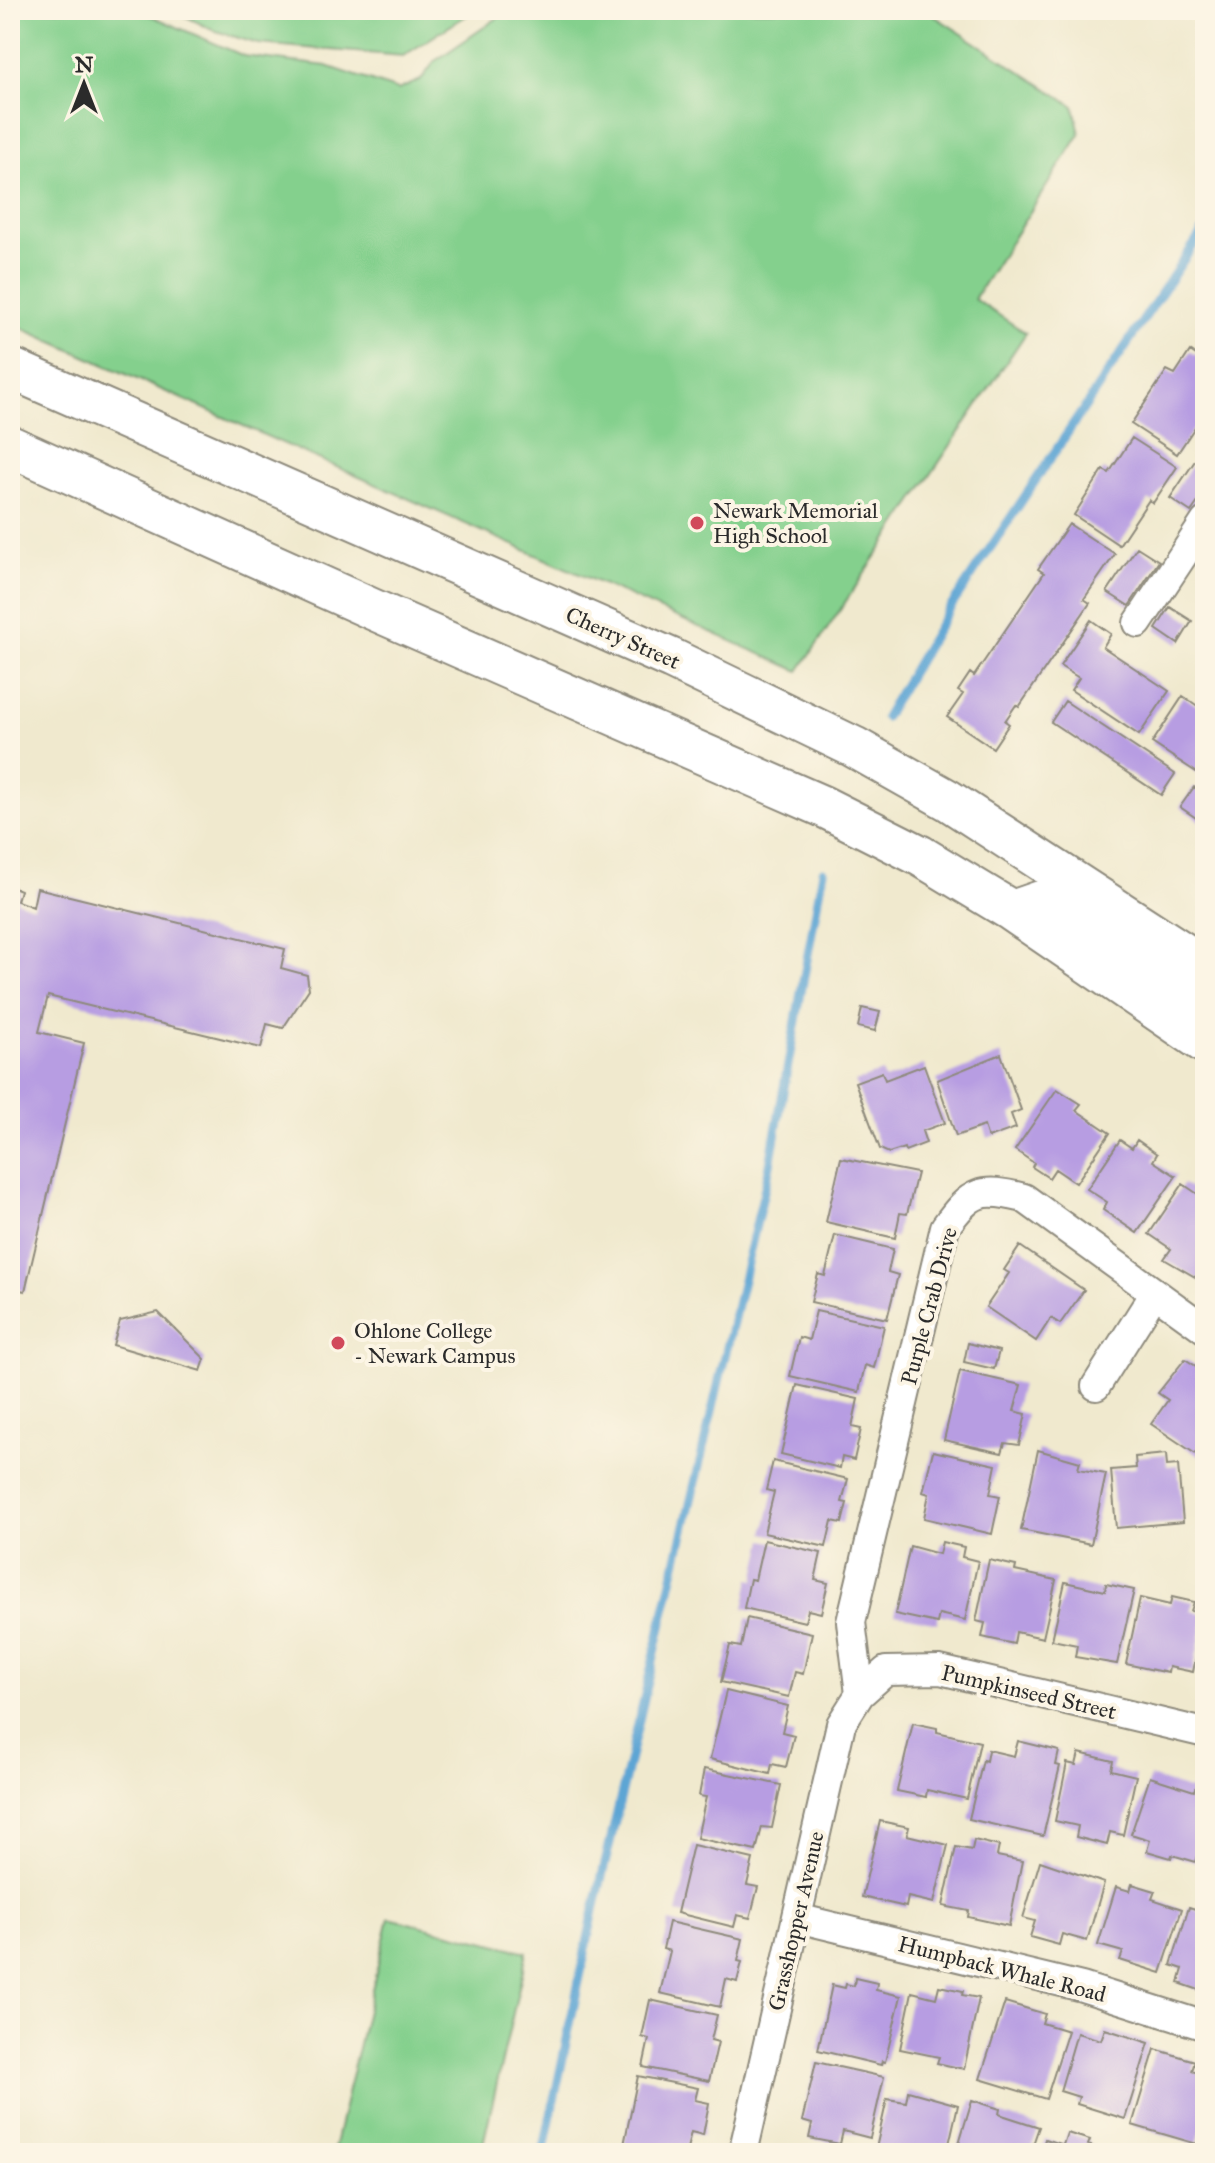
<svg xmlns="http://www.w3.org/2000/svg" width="1215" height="2163" viewBox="0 0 1215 2163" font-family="'IM FELL Great Primer',serif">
	<rect width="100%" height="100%" fill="#fcf5e5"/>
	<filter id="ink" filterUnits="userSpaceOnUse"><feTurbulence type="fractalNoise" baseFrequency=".0125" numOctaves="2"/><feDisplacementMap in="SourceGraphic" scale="16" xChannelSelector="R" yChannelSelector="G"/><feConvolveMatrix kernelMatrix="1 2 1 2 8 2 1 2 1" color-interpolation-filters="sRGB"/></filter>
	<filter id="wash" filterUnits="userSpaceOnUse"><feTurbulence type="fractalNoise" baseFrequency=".006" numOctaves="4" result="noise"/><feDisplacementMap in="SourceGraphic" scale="32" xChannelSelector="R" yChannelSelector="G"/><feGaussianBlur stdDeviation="1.8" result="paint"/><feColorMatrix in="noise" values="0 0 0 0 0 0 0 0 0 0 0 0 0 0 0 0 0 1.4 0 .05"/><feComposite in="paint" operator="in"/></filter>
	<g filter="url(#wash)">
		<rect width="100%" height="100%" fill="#f0e9ce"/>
		<path fill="#84d08d" stroke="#587e5c" stroke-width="2" d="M10,10H138L244,56L327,66L398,90L421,80L435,61L509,10H925L1074,106L1080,134L974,299L1026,333L799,671L10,323Z
			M173,10H475L403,56L258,44L213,30Z
			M389,1918L527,1952L481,2153H333Z"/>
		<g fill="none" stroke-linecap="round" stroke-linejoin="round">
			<path stroke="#5da5d4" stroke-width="9" d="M885,717L946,614L1205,228
				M543,2153L594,1910L769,1170L823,871"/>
		</g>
		<g id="blocks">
			<path fill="#b79de2" d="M1190,351L1205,361V412L1177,454L1131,424L1167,370L1175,374Z
				M1132,438L1177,467L1153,503L1149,500L1119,545L1074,515L1103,470L1109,473Z
				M1205,446V492L1191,512L1170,498Z
				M1069,524L1115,554L1084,599L1090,603L1019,707L1016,705L1005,721L1009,724L993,748L947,717L963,694L958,691L970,673L974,676L1044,573L1038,569Z
				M1137,547L1159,561L1129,606L1107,592Z
				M1170,607L1192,621L1178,644L1156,629Z
				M1091,620L1111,634L1103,647L1169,691L1139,735L1071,690L1079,678L1060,666Z
				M1183,696L1205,711V778L1152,743Z
				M1065,701L1175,774L1161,795L1051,722Z
				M1194,787L1205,794V824L1180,807Z
				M10,886L20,890L17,901L33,907L37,888L285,949L281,968L307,975L309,989L283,1028L267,1024L261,1048L48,996L39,1032L84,1043L25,1291L10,1288Z
				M862,1008L880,1012L875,1031L858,1027Z
				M1001,1054L1021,1110L1011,1114L1016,1128L988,1138L984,1126L956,1136L937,1080Z
				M924,1065L945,1123L922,1131L926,1143L905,1151L904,1148L889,1153L880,1149L855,1082L882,1072L885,1080Z
				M1057,1089L1081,1104L1076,1110L1110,1133L1076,1183L1055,1169L1049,1178L1032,1167L1034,1163L1015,1150Z
				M1120,1140L1132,1148L1137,1140L1157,1154L1153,1161L1176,1176L1137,1233L1103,1210L1107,1202L1087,1189Z
				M841,1158L917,1173L907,1214L900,1213L895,1238L826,1222Z
				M1183,1184L1205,1199V1277L1202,1281L1164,1259L1171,1249L1149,1234Z
				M835,1235L893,1249L888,1272L898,1275L887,1319L811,1302L818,1274L825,1276Z
				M1020,1246L1084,1290L1060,1324L1051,1318L1036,1341L986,1307L1009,1273L1004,1270Z
				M816,1311L884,1326L874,1368L865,1365L859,1392L790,1376L799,1337L809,1340Z
				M158,1312L205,1359L201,1371L113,1345L120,1321Z
				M968,1343L999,1351L994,1369L964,1362Z
				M1185,1359L1205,1372L1203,1459L1151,1424L1168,1400L1158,1393Z
				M960,1371L1021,1385L1014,1411L1026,1414L1019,1445L1005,1443L1002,1453L944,1440Z
				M797,1385L858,1399L852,1427L861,1429L854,1460L842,1457L840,1468L781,1454Z
				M1038,1450L1080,1462L1078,1469L1106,1474L1091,1544L1021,1530Z
				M933,1451L996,1465L990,1494L1000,1496L992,1534L924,1518L929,1494L923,1492Z
				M1166,1454L1167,1466L1178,1465L1183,1522L1116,1528L1111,1470L1136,1468L1135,1457Z
				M773,1461L848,1479L842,1502L847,1503L842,1523L832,1521L826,1547L764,1533L774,1492L766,1490Z
				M764,1540L821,1553L815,1580L828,1583L821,1613L808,1610L805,1622L744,1608L750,1579L755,1580Z
				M942,1542L964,1547L962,1557L978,1561L965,1620L939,1614L937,1623L895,1614L910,1546L939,1554Z
				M989,1560L1016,1566L1015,1571L1056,1580L1043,1638L1016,1632L1014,1644L982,1637L985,1623L976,1621Z
				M1065,1582L1105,1591L1106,1584L1134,1590L1117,1664L1075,1657L1077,1645L1052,1640Z
				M1172,1597L1194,1602L1191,1611L1205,1614L1193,1672L1169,1667L1168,1673L1126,1664L1140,1598L1170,1605Z
				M747,1618L812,1633L803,1674L795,1672L789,1697L721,1682L730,1645L741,1647Z
				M726,1691L788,1706L782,1732L794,1735L786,1767L772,1764L770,1774L710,1759Z
				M913,1723L937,1728V1732L980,1742L967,1799L927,1790L926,1797L897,1791Z
				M1018,1741L1059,1751L1056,1765L1060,1766L1043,1836L969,1819L983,1760L986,1761L988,1750L1014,1756Z
				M1079,1753L1113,1761L1111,1770L1136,1776L1123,1835L1110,1832L1107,1845L1076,1837L1078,1826L1055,1821L1067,1763L1076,1765Z
				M704,1769L781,1785L772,1828L762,1827L756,1851L697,1838L706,1797L699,1796Z
				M1150,1777L1194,1791L1195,1788L1205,1792V1834L1196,1862L1172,1855L1171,1858L1147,1851L1150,1840L1131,1834Z
				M880,1821L909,1827L907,1835L948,1845L934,1903L908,1897L906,1907L862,1897Z
				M974,1840L999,1846L997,1856L1022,1861L1009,1926L968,1917L969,1911L943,1906L956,1847L972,1850Z
				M693,1845L753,1859L747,1885L758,1887L750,1918L737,1915L734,1927L677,1913Z
				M1040,1861L1104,1883L1087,1941L1062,1934L1059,1945L1030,1937L1035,1921L1023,1918Z
				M1132,1884L1155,1891L1152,1899L1182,1909L1161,1973L1120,1960L1123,1952L1098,1945L1116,1887L1130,1891Z
				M1189,1907L1205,1912V1992L1179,1983L1183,1969L1171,1965Z
				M669,1922L743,1939L738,1961L742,1962L737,1982L726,1979L720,2007L660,1993L670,1951L663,1949Z
				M855,1978L877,1983L876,1990L901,1996L885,2062L882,2061L881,2065L818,2050L832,1985L845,1988L846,1984L854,1986Z
				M939,1986L963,1991L962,1995L979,1998L964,2069L937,2063L939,2057L900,2049L912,1992L936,1998Z
				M650,2000L717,2015L711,2040L718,2042L709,2081L643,2067L649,2039L642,2037Z
				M1005,2002L1045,2014L1042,2023L1068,2031L1046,2099L980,2079Z
				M1105,2029L1149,2043L1125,2119L1077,2104L1079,2097L1060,2091L1077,2033L1101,2040Z
				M1155,2049L1195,2061L1192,2071L1205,2075V2117L1197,2144L1132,2125Z
				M816,2062L884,2077L870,2138L843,2131L840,2144L809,2138L812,2124L802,2121Z
				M638,2076L698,2088L695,2100L709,2103L703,2135L691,2132L686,2153H663L624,2145Z
				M908,2091L958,2105L947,2153H875L887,2099L906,2102Z
				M972,2100L1000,2109L999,2114L1039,2127L1030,2153H956Z
				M1067,2133L1090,2140L1088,2145L1111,2153H1041L1045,2139L1063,2145Z"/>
		</g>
	</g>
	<g filter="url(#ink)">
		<use href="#blocks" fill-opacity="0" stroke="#8e8a7c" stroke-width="2"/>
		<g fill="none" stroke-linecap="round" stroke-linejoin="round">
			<defs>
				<path id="minor" d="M1138,623L1205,522
					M1096,1386L1154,1294
					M860,1694L851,1622L945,1227C971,1191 980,1187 1024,1198L1205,1329
					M797,1918L1082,1987L1205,2026
					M743,2153L841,1724L860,1694L886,1671L940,1670L1205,1733"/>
				<path id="secondary" d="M10,368L672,659L854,747L948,800L1205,967
					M10,446L372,609L822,806L921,856L1012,911L1205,1043
					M1012,911L1041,901L1057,904L1205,1003"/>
			</defs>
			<use href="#minor" stroke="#8e8a7c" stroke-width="32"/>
			<use href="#secondary" stroke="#8e8a7c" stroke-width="44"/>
			<use href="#minor" stroke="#fff" stroke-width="28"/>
			<use href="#secondary" stroke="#fff" stroke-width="40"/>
		</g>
	</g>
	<g fill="#d1495b" stroke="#fcf5e5" stroke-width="3">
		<circle cx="697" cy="523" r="8"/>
		<circle cx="338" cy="1343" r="8"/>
	</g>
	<g text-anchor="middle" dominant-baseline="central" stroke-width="8" stroke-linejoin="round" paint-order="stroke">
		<g font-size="22" fill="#2b2b2b" stroke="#fcf5e5" text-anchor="start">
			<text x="713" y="510">Newark Memorial<tspan x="713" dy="25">High School</tspan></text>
			<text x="354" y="1330">Ohlone College<tspan x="354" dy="25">- Newark Campus</tspan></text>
		</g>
		<g font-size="22" fill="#2b2b2b" stroke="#fcf5e5">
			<text transform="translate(623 638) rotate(24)">Cherry Street</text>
			<text transform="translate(929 1306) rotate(-75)">Purple Crab Drive</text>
			<text transform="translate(1029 1692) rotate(13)">Pumpkinseed Street</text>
			<text transform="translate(796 1921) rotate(-77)">Grasshopper Avenue</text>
			<text transform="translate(1002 1969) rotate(14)">Humpback Whale Road</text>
		</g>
	</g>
	<rect width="1215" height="2163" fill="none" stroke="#fcf5e5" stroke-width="40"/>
	<g transform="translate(84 84)" stroke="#fcf5e5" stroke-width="6" paint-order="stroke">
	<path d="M0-6L14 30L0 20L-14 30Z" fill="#2b2b2b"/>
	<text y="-12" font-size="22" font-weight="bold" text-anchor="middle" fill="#2b2b2b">N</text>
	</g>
</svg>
